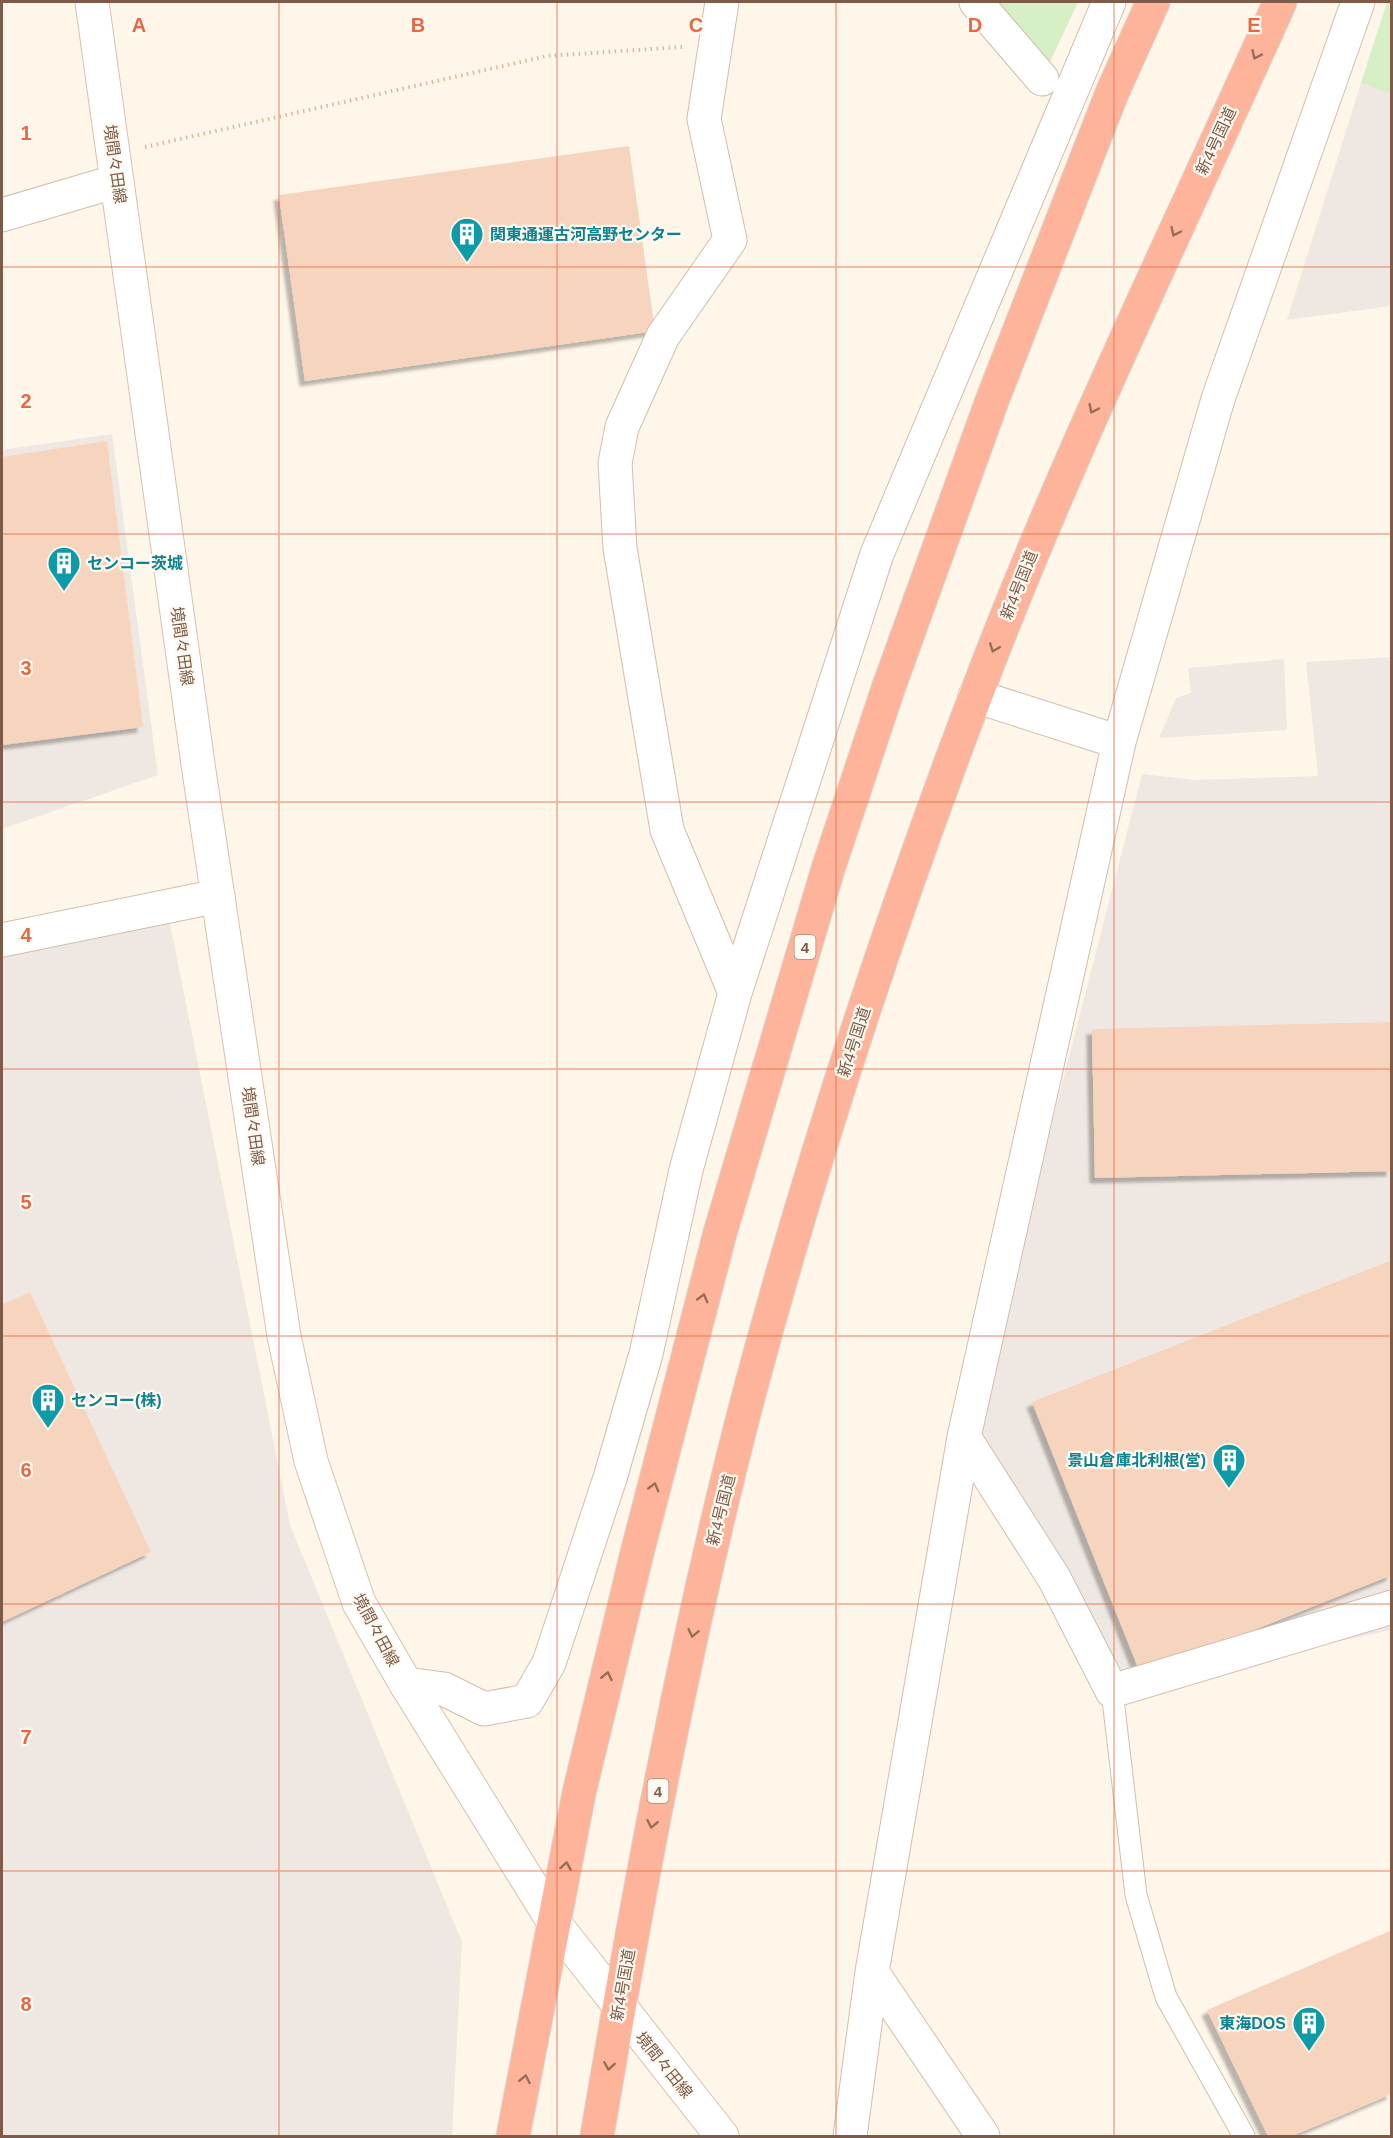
<svg xmlns="http://www.w3.org/2000/svg" width="1393" height="2138" viewBox="0 0 1393 2138" font-family="Helvetica,'Noto Sans JP',sans-serif">
	<defs>
		<filter id="shadow"><feDropShadow dx="-5.5" dy="5.5" stdDeviation="1.5" flood-color="#0004"/></filter>
	</defs>
	<rect width="100%" height="100%" fill="#fef6e9"/>
	<path fill="#efe8e2" d="M1361,83L1391,94V306L1287,320Z
		M112,434L158,775L2,829V450Z
		M1391,657V1630L1112,1691L966,1455L1142,774L1195,780L1318,776L1306,662Z
		M1284,659L1287,730L1159,738L1176,698L1191,693L1188,668Z
		M167,908L290,1525L462,1942L452,2136H2V940Z"/>
	<path fill="#d6efc5" d="M976,2H1078L1042,79Z
		M1387,2H1392L1391,94L1361,83Z"/>
	<path fill="#f7d4bd" filter="url(#shadow)" d="M629,146L655,331L305,381L279,195Z
		M107,441L143,727L2,745V457Z
		M1392,1022V1171L1095,1178L1092,1029Z
		M1392,1260V1575L1141,1675L1032,1402Z
		M30,1292L151,1552L2,1622V1305Z
		M1392,1930V2094L1292,2136H1268L1207,2010Z"/>
	<g fill="none" stroke-linecap="round" stroke-linejoin="round">
		<defs>
			<path id="lane" d="M1112,1691L1136,1895L1166,1997L1244,2136"/>
			<path id="street" d="M976,2L1042,79
				M2,215L117,181
				M975,696L1119,742
				M2,940L218,896
				M735,993L877,554L1109,2
				M964,1437L1054,1578L1112,1691L1392,1607
				M406,1684L444,1689L484,1709L527,1701L549,1663L610,1478L646,1354L686,1170L735,993L667,830L620,548L615,463L622,427L663,336L730,240L704,119L722,2
				M872,1972L983,2136
				M850,2136L872,1972L964,1437L1119,742L1218,399L1358,2"/>
			<path id="secondary" d="M92,2L199,771L284,1336L311,1461L359,1603L406,1684L555,1924L722,2136"/>
			<path id="highway" d="M513,2136L579,1793L638,1549L720,1233L828,869L888,689L993,398L1112,93L1153,2
				M597,2136C639,1887 685,1639 749,1394C812,1158 889,924 976,695C1065,459 1177,232 1280,2"/>
		</defs>
		<use href="#lane" stroke="#d3bdac" stroke-width="23"/>
		<use href="#street" stroke="#d3bdac" stroke-width="35"/>
		<use href="#secondary" stroke="#d9c0ac" stroke-width="35"/>
		<use href="#highway" stroke="#ddd4cf" stroke-width="35"/>
		<path stroke="#ddb79f" stroke-width="4" stroke-dasharray="1.5 4.5" stroke-linecap="butt" d="M145,147L547,56L682,47"/>
		<use href="#lane" stroke="#fff" stroke-width="21"/>
		<use href="#street" stroke="#fff" stroke-width="33"/>
		<use href="#secondary" stroke="#fff" stroke-width="33"/>
		<use href="#highway" stroke="#feb49a" stroke-width="33"/>
	</g>
	<defs><path id="oneway-chevron" d="M-2-3.5L2.5 0L-2 3.5" fill="none" stroke-width="1.6" stroke-linecap="round" stroke-linejoin="round" transform="scale(1.5)"/></defs>
	<g stroke="#976d58">
		<use href="#oneway-chevron" transform="translate(1256 55) rotate(115)"/>
		<use href="#oneway-chevron" transform="translate(1175 232) rotate(115)"/>
		<use href="#oneway-chevron" transform="translate(1093 409) rotate(115)"/>
		<use href="#oneway-chevron" transform="translate(994 648) rotate(111)"/>
		<use href="#oneway-chevron" transform="translate(703 1298) rotate(-75)"/>
		<use href="#oneway-chevron" transform="translate(654 1487) rotate(-75)"/>
		<use href="#oneway-chevron" transform="translate(693 1633) rotate(102)"/>
		<use href="#oneway-chevron" transform="translate(607 1676) rotate(-77)"/>
		<use href="#oneway-chevron" transform="translate(652 1824) rotate(101)"/>
		<use href="#oneway-chevron" transform="translate(566 1866) rotate(-80)"/>
		<use href="#oneway-chevron" transform="translate(609 2066) rotate(99)"/>
		<use href="#oneway-chevron" transform="translate(525 2079) rotate(-79)"/>
	</g>
	<path fill="none" stroke="#e86843" stroke-width="1.5" stroke-opacity="0.55" d="M279,2V2136M557,2V2136M836,2V2136M1114,2V2136M2,267H1392M2,534H1392M2,802H1392M2,1069H1392M2,1336H1392M2,1604H1392M2,1871H1392"/>
	<defs>
		<symbol id="building-pin" viewBox="-11 -11 22 30"><path d="M0 17L-7.5 6A9.5 9.5 0 1 1 7.5 6Z" fill="#0f9aa8" stroke="#fffaf1"/><path d="M-4-6H4V6H1V3H-1V6H-4ZM-2.5-4.3h1.7v1.8h-1.7ZM.8-4.3h1.7v1.8H.8ZM-2.5-1h1.7V.8h-1.7ZM.8-1h1.7V.8H.8Z" fill="#fff"/></symbol>
	</defs>
	<g fill-rule="evenodd">
		<use href="#building-pin" x="448" y="215" width="38" height="52"/>
		<use href="#building-pin" x="45" y="544" width="38" height="52"/>
		<use href="#building-pin" x="29" y="1381" width="38" height="52"/>
		<use href="#building-pin" x="1210" y="1441" width="38" height="52"/>
		<use href="#building-pin" x="1290" y="2004" width="38" height="52"/>
	</g>
	<g text-anchor="middle" dominant-baseline="central" stroke-width="4.5" stroke-linejoin="round" paint-order="stroke">
		<g fill="#fffaf1" stroke="#a48b7b" stroke-width="1.5">
			<rect x="794.5" y="935" width="21" height="24" rx="4.5"/>
			<rect x="647.5" y="1779" width="21" height="24" rx="4.5"/>
		</g>
		<g font-size="15" font-weight="bold" fill="#7d5b48">
			<text x="805" y="947">4</text>
			<text x="658" y="1791">4</text>
		</g>
		<g font-size="16" fill="#7d5b48" stroke="#fffaf1">
			<text transform="translate(1216 141) rotate(-65)">新4号国道</text>
			<text transform="translate(115 164) rotate(82)">境間々田線</text>
			<text transform="translate(1019 585) rotate(-68)">新4号国道</text>
			<text transform="translate(182 646) rotate(82)">境間々田線</text>
			<text transform="translate(854 1042) rotate(-72)">新4号国道</text>
			<text transform="translate(253 1126) rotate(82)">境間々田線</text>
			<text transform="translate(721 1510) rotate(-76)">新4号国道</text>
			<text transform="translate(376 1630) rotate(62)">境間々田線</text>
			<text transform="translate(623 1985) rotate(-80)">新4号国道</text>
			<text transform="translate(664 2065) rotate(51)">境間々田線</text>
		</g>
		<g font-size="16" font-weight="bold" fill="#0d838f" stroke="#fffaf1" text-anchor="start">
			<text x="490" y="234">関東通運古河高野センター</text>
			<text x="87" y="563">センコー茨城</text>
			<text x="71" y="1400">センコー(株)</text>
			<text x="1206" y="1460" text-anchor="end">景山倉庫北利根(営)</text>
			<text x="1286" y="2023" text-anchor="end">東海DOS</text>
		</g>
	</g>
	<g font-size="20" text-anchor="middle" font-weight="bold" fill="#e86843" stroke="#fffaf1" stroke-width="4.5" stroke-linejoin="round" paint-order="stroke">
		<text x="139" y="32">A</text>
		<text x="418" y="32">B</text>
		<text x="696" y="32">C</text>
		<text x="975" y="32">D</text>
		<text x="1254" y="32">E</text>
		<text x="26" y="140">1</text>
		<text x="26" y="408">2</text>
		<text x="26" y="675">3</text>
		<text x="26" y="942">4</text>
		<text x="26" y="1209">5</text>
		<text x="26" y="1477">6</text>
		<text x="26" y="1744">7</text>
		<text x="26" y="2011">8</text>
	</g>
	<rect width="1393" height="2138" fill="none" stroke="#7d5b48" stroke-width="6"/>
</svg>
